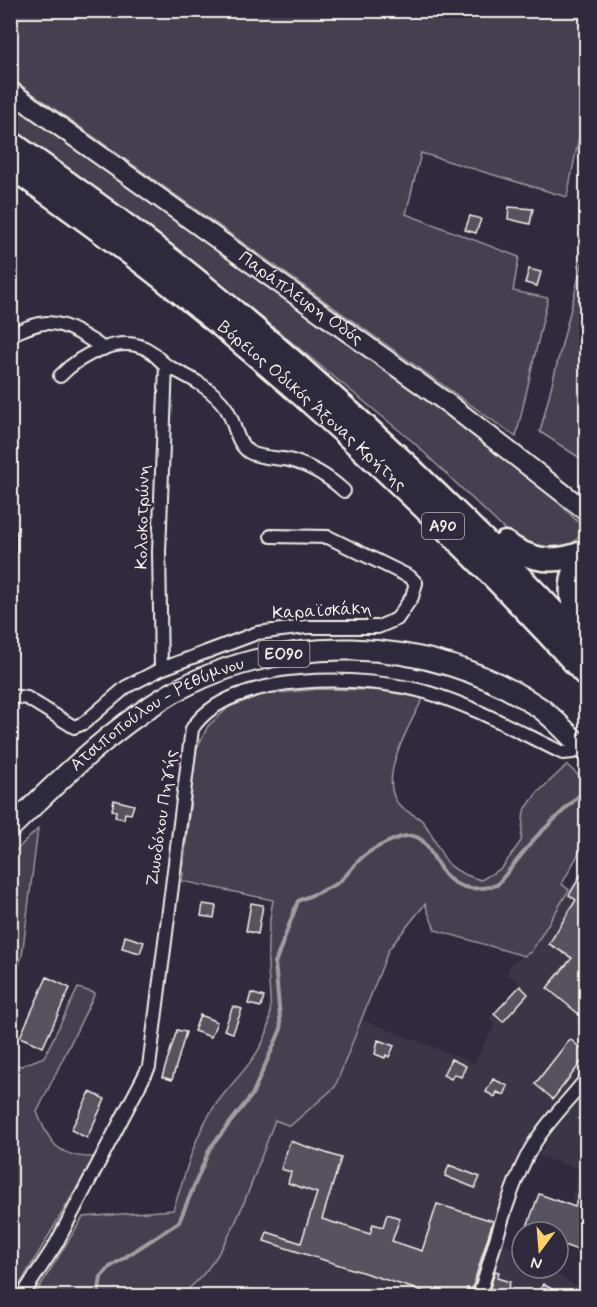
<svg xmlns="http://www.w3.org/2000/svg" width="597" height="1307" viewBox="0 0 597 1307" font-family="Mynerve,sans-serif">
	<rect width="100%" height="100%" fill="#2f2a3d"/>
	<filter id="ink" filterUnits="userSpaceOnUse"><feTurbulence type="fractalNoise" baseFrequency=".0167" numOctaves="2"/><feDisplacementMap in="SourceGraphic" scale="12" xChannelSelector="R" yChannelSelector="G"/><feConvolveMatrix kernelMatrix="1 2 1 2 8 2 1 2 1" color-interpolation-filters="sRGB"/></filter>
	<g filter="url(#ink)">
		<path fill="#3b3647" d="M586,861V1067L554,1103L519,1151L494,1237L522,1254V1268H545L586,1291V1296H179L194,1287L229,1238L275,1119L335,1088L363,1020L474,1063L495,1024L489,1019L520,984L507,974L511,963L531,952Z
			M586,1091V1207L571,1202L580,1169L538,1156L566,1112Z"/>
		<path fill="#454050" stroke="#9c989c" stroke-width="1.5" d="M11,10L586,11V102L567,197L421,153L406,214L519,257L513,291L548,298L516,437L11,78Z
			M10,103L401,379L500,455L559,503L581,525L580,536L564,551L530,549L506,531L412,441L199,266L67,168L11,130Z
			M586,248V462L540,432Z
			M318,689L377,690L423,698C411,724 376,778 399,805C406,813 419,815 425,824C446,856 439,868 481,880L502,868L521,841L524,811L537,793L567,765L586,782V840L562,884L569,890L531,952L524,956L435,930L425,904L389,949L335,1087L290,1126L275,1120C253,1176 231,1262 179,1296H34L83,1217L173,1210C184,1180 192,1143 209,1115C225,1087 256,1064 267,1032C274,1010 268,987 268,964C267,942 269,921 273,900L182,881L196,750L208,726L229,707L261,695Z
			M38,829L22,956L11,985V855Z
			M78,988L95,993L37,1112C49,1143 59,1158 95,1157L19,1286L10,1282L11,1064L21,1066L44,1057Z"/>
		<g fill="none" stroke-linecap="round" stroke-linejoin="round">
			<path stroke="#a19ea0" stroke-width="4" d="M98,1296L101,1277L110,1267L179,1222L210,1148L252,1095L281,1029L275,963L298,901C310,895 324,891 336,884C347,877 354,863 365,855C374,848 396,837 407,836C441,831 428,905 497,885L536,837L586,789"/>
		</g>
		<path fill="#56525f" stroke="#f4f1e8" stroke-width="1.5" d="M509,207L533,209L530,224L508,219Z
			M470,216L481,219L476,233L465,230Z
			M529,269L541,272L537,286L525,283Z
			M114,800L134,805L131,814L125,813L124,819L115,817L116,811L112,810Z
			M586,867V1020L547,988L572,958L549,944L576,900L569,895Z
			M251,903L263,905L258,934L246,931Z
			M203,904L216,906L214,918L201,916Z
			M125,936L144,942L140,953L122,948Z
			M47,977L70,988L43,1047L20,1037Z
			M520,986L528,994L503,1022L494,1014Z
			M251,993L264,997L261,1007L248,1004Z
			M233,1006L242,1009L233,1033L224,1030Z
			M200,1015L217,1022L211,1037L194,1031Z
			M177,1030L186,1032L172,1080L162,1077Z
			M570,1039L586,1053V1056L553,1099L535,1084Z
			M378,1040L394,1046L389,1057L386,1055L385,1058L375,1054Z
			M451,1059L466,1066L461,1077L454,1074L451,1079L443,1075Z
			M493,1079L508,1086L504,1095L497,1092L495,1097L486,1092Z
			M90,1092L105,1099L87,1138L71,1130Z
			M290,1141L341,1158L322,1219L370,1234L373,1224L383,1227L387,1214L400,1218L392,1241L422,1251L437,1204L493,1221L472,1289L467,1288L465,1296H437L264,1241L267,1232L301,1243L317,1193L288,1183L291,1172L281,1169Z
			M449,1165L480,1177L475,1188L445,1176Z
			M584,1175H586V1253L558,1243V1232H525L539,1194L575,1207Z
			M495,1271L499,1272L497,1278L510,1282L506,1294L490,1288Z
			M543,1284L564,1296H536Z"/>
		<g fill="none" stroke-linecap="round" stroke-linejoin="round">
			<defs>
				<path id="street" d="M10,335C39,322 50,317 79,333C87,338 96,342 103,349
					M60,376C79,356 122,332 150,351C157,356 162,364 171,368C191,378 213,389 226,408C235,421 235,442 249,452C259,458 278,458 289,460C311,466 328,476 344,491
					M10,535V549
					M161,669L159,552L166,365
					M10,696L27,698L74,727L84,723L126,687L161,669L257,633L306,627H378L397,619L412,597L416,583L410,577L328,537L271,536
					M22,1296L56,1244L149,1067L192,729C230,669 369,675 429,693C476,707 519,732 563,753L573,752L581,746
					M479,1296C494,1250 505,1200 527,1156C542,1127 566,1104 586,1079"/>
				<g id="secondary">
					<path id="s1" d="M10,91L450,405L586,511"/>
				</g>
				<g id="primary">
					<path id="s2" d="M10,828C58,782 105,734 162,699C274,630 430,633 540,708C557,720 571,738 586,751"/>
				</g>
				<g id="highway">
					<path d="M10,142C81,192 151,242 217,297C348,405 471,522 586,646"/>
					<path id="s3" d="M10,166C63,204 116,241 167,282C317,401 457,533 586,675"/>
					<path d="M505,543C532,562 555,564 585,552"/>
					<path d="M585,552C567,578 567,602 586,627"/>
				</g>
			</defs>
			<use href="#street" stroke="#f4f1e8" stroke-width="16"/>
			<use href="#secondary" stroke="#f4f1e8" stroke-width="22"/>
			<use href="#primary" stroke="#f4f1e8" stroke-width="24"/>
			<use href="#highway" stroke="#f4f1e8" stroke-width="27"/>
			<use href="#street" stroke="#2f2a3d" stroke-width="12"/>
			<use href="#secondary" stroke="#2f2a3d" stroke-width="18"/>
			<use href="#primary" stroke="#2f2a3d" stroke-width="20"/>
			<use href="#highway" stroke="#2f2a3d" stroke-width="22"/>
		</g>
	</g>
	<g text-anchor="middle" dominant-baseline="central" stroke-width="5" stroke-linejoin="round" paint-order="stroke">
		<g fill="#2f2a3d" stroke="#b9b5b5" stroke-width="1.5">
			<rect x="422" y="513" width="42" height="26" rx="4.5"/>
			<rect x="258.5" y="641" width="51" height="26" rx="4.5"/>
		</g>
		<g font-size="16" font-weight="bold" fill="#f4f1e8">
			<text x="443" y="526">Α90</text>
			<text x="284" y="654">ΕΟ90</text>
		</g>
		<g font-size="18" fill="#f4f1e8" stroke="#2f2a3d">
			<text stroke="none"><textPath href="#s1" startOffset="357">Παράπλευρη Οδός</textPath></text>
			<text stroke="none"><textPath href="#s3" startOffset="386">Βόρειος Οδικός Άξονας Κρήτης</textPath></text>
			<text transform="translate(143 517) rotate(-89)">Κολοκοτρώνη</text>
			<text transform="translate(322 611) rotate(-3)">Καραϊσκάκη</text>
			<text stroke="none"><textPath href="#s2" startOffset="188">Ατσιποπούλου - Ρεθύμνου</textPath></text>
			<text transform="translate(162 818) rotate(-82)">Ζωοδόχου Πηγής</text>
		</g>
	</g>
	<rect width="597" height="1307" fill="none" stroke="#2f2a3d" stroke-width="36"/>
	<rect x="18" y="18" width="561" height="1271" fill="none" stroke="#f4f1e8" stroke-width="2" filter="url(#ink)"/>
	<g transform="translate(540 1250) rotate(196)"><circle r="28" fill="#2f2a3d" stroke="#7e7a81" stroke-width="1.5"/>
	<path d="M0-4.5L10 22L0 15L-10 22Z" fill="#ffd166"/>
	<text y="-9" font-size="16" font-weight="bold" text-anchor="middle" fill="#f4f1e8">N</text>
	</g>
</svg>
